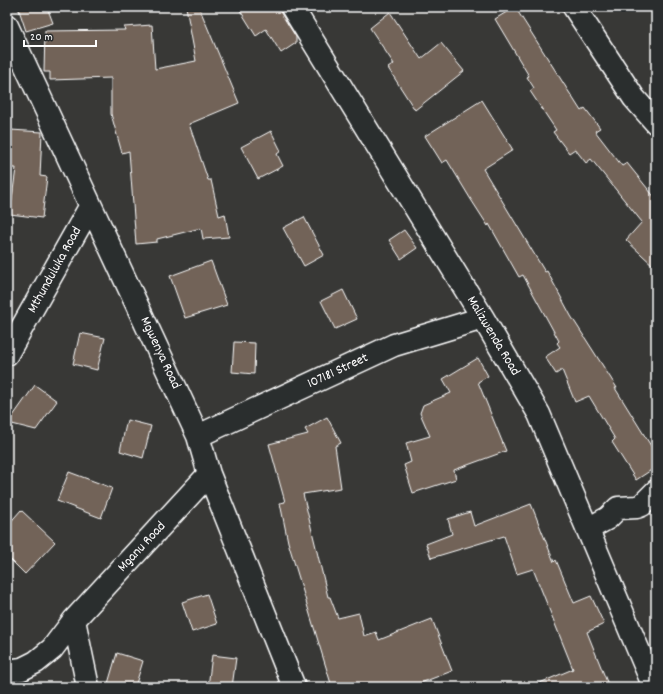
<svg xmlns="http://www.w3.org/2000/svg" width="663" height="694" viewBox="0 0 663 694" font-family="Dekko,sans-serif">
	<rect width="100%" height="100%" fill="#383836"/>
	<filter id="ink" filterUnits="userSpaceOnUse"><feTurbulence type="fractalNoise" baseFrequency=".025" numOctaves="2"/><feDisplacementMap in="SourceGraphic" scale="8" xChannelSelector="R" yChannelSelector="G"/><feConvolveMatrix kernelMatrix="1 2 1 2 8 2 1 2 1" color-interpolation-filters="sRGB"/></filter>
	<g filter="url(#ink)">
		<path fill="#726358" stroke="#fff" d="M18,7H47L53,23L26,31Z
			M186,7H199L239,103L189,124L208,180H211L219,216L225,214L229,237L203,239L201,228L157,239V242L136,244L129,151L122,153L111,114V78L50,80V72H44L45,31L125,30L124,27L152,25L155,69L196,61Z
			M238,7H277L296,37V43L281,53L266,29L256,36Z
			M515,7L581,111L585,108L600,128L595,131L622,166L627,163L656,199V268L626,240L642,222L591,159L586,163L575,149L569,153L553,132L556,130L530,91L534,88L527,77L529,76L495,19Z
			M390,12L421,59L441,43L464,71L415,110L388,68L394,64L370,28Z
			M482,100L513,150L483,169L545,272L547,271L571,316L617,388H615L656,454V467L636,480L612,442L615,439L589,396L575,402L562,370L556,374L545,357L560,347L557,343L559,341L523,275L519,277L489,224L488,226L470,198L447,160L442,163L425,136Z
			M11,130L42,132L40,176L47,177L42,218L10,214L16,168H9Z
			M271,131L281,151L277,154L283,166L258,179L241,147Z
			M304,217L324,255L304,266L283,228Z
			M404,230L417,248L401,259L389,240Z
			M211,261L227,305L185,318L170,276Z
			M343,290L357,319L335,329L321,301Z
			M80,333L105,338L97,370L73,364Z
			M234,342L255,343L254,374L232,372Z
			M478,358L488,376L478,382L506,451L454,470L456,479L413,493L404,465L411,462L406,443L430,436L420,413L423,405L451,393L443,379Z
			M35,385L57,401L36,430L8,423Z
			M327,417L341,443L335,446L341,488L303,494L328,597H330L338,618L359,613L364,636L376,632L379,640L432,619L452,671L410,687H332L288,542L280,503L285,502L269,444L308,434L305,429Z
			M127,420L151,426L143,458L120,451Z
			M69,472L112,488L101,518L57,501Z
			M531,504L554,562L556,560L574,603L591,596L604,624L587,632L609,687H530L573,669L533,569L517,574L504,536L431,558L426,544L452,534L448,519L470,512L474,526Z
			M21,510L55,542L25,574L7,556V526Z
			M207,594L217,624L192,632L182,602Z
			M117,653L143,661L135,687H107Z
			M212,655L236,658L232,687H208Z"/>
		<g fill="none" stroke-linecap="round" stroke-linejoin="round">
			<defs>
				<path id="street" d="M292,7L483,318L539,414L654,687
					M7,26L198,436L209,474L294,687
					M7,354L90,207
					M198,436L394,345L483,318
					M588,529L608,518L618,508L637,507L642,505L656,491
					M74,620L88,687
					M7,671L22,669L36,662L52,649L74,620L209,474"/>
				<path id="secondary" d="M574,7L634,98L656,123"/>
			</defs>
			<use href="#street" stroke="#fff" stroke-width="25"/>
			<use href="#secondary" stroke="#fff" stroke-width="25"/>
			<use href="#street" stroke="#2a2d2e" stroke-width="22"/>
			<use href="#secondary" stroke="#2a2d2e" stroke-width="22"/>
		</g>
	</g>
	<g text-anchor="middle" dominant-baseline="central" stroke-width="3" stroke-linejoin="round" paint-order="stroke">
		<g font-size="14" fill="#fff" stroke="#2a2d2e">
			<text transform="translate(55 270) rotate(-61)">Mthunduluka Road</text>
			<text transform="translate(493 336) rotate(59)">Malizwenda Road</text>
			<text transform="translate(160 353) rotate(65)">Mgwenya Road</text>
			<text transform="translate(338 371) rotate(-25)">107181 Street</text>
			<text transform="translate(142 547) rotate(-47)">Mganu Road</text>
		</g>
	</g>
	<rect width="663" height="694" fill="none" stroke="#2a2d2e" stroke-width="24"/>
	<rect x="12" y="12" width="639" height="670" fill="none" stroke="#fff" stroke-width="1.5" filter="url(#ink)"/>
	<path d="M24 40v6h72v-6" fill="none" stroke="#ffffff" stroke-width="2"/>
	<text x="30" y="40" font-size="12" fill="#ffffff" stroke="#2a2d2e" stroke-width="3" paint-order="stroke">20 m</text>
</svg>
